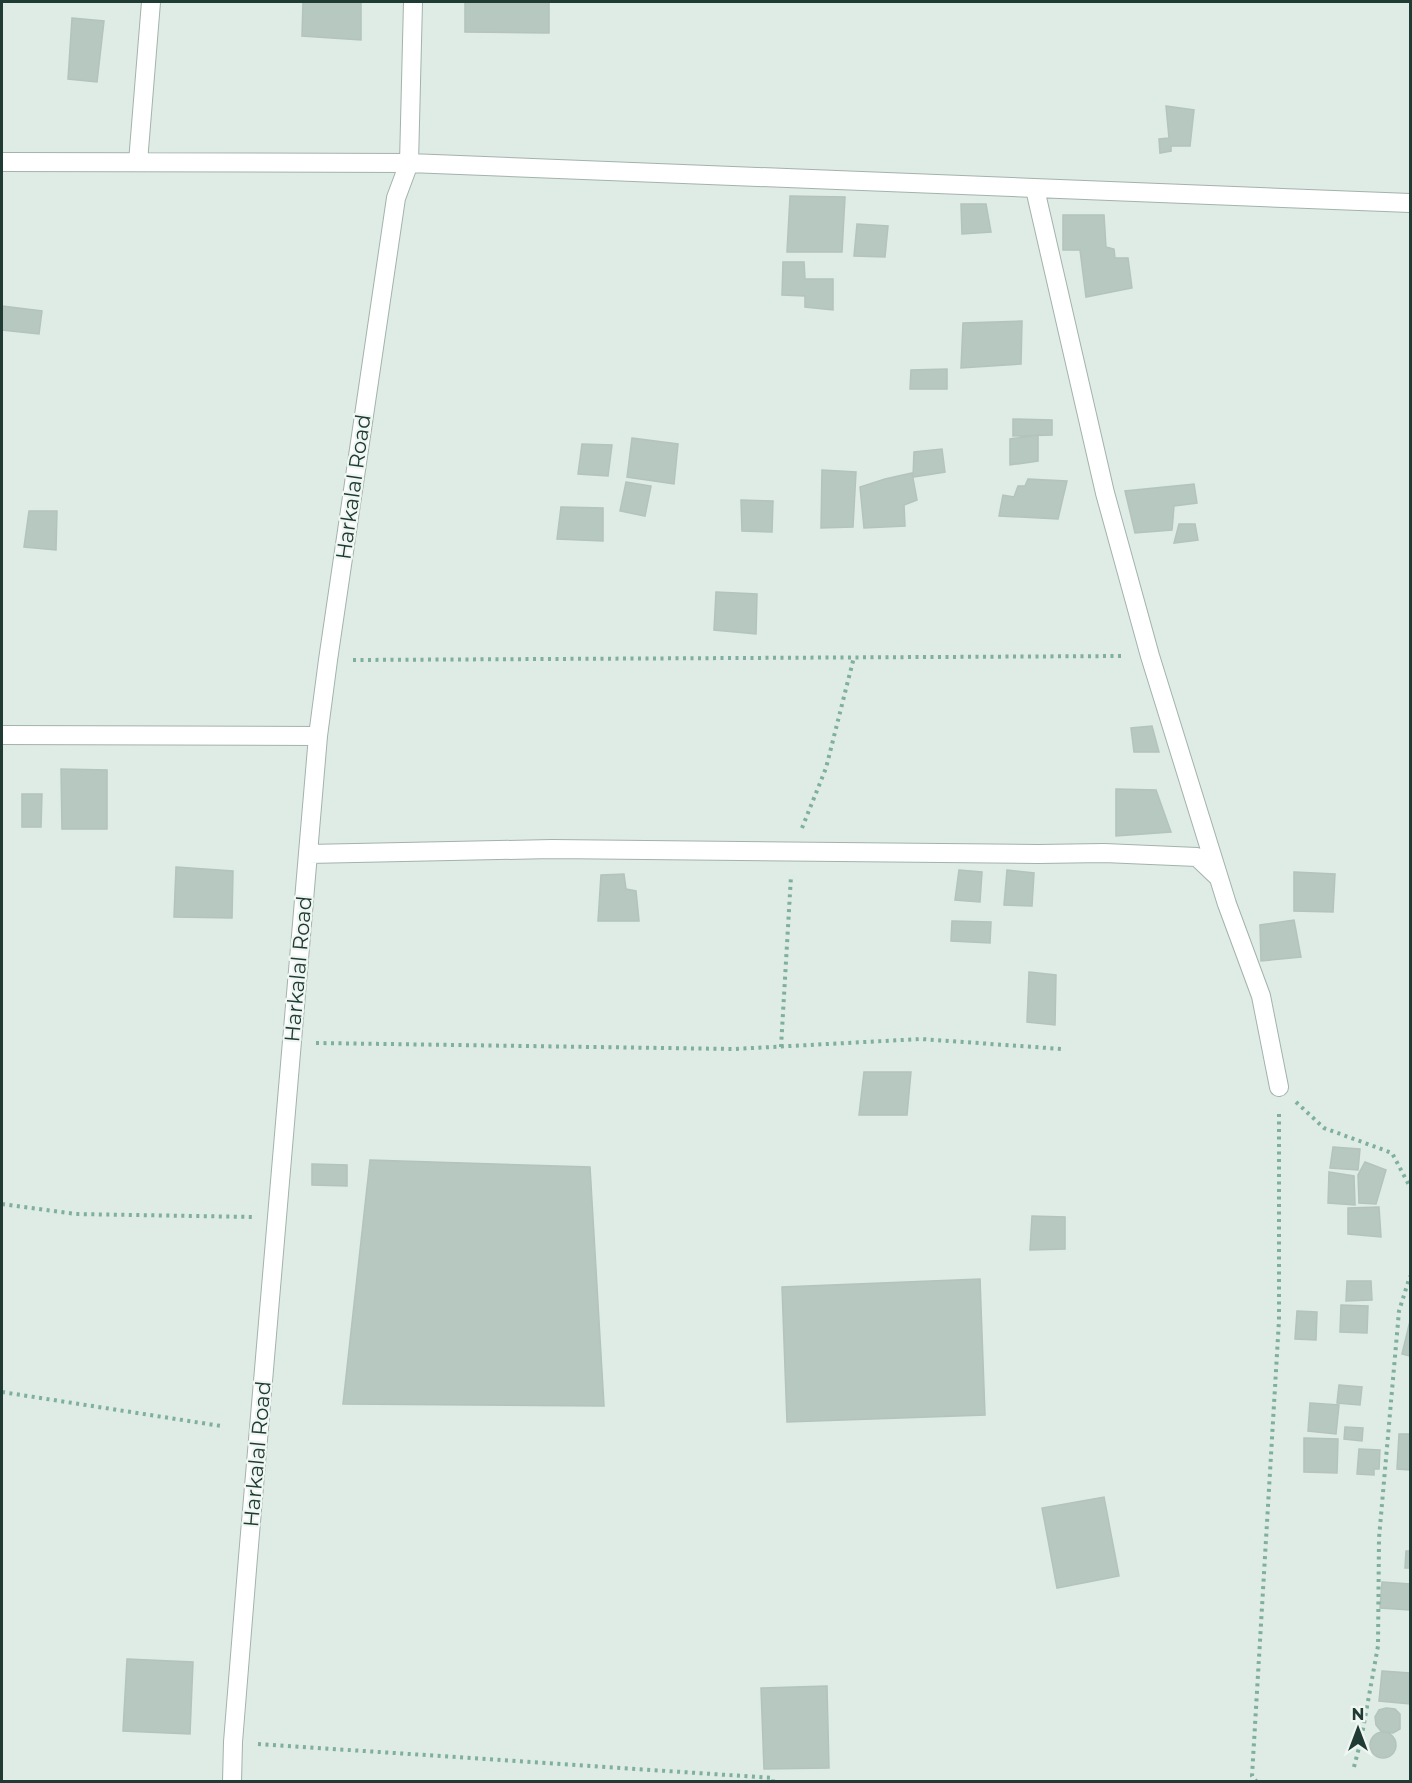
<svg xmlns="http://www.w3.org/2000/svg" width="1412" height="1783" viewBox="0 0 1412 1783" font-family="Montserrat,sans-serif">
	<rect width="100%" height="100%" fill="#dfebe5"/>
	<path fill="#b7c8c1" stroke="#b2c4bc" stroke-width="1.5" d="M303,2H361V40L302,36Z
		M465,2H549V33L465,32Z
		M72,18L104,21L97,82L68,79Z
		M1166,106L1194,110L1190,146H1171V151L1160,153L1159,139L1169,138Z
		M790,196L845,197L842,252H787Z
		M961,204H986L991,232L962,234Z
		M1063,215H1104L1106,247L1114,249L1115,258H1128L1132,288L1086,297L1080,250H1063Z
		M857,224L888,226L885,257L854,256Z
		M783,262H804L805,279H833V310L805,307V296L782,295Z
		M2,306L42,311L39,334L2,330Z
		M1022,321L1021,364L961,368L963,323Z
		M947,369V389H910L911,370Z
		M1013,419L1052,420V435L1013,436Z
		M1038,435V461L1010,465V439Z
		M632,438L678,444L674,484L627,477Z
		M582,444L612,445L608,476L578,474Z
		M942,449L945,472L913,477L914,452Z
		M822,470L856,472L853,527L821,528Z
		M912,473L917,500L904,505L905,526L864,528L860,487L885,479Z
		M1028,479L1067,481L1058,519L999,516L1003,495L1014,497L1018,486H1025Z
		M626,482L651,486L645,516L620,511Z
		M1194,484L1197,503L1174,506L1172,530L1135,533L1125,491Z
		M741,500L773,501L772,532L742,531Z
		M561,507L603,508V541L557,539Z
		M29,511H57L56,550L24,547Z
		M1179,524H1195L1198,540L1174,543Z
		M716,592L757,594L756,634L714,630Z
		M1152,726L1159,752H1134L1131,728Z
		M61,769L107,770V829H62Z
		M1116,789L1156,790L1171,832L1116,836Z
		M22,794H42L41,827H22Z
		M176,867L233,871L232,918L174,917Z
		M959,870L982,872L980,902L955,900Z
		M1007,870L1034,873L1032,906L1004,905Z
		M1294,872L1335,874L1333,912L1294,911Z
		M624,874L626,889L636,891L639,921H598L601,875Z
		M1294,920L1301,957L1261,961L1260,925Z
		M952,921L991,922L990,943L951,941Z
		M1029,972L1056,975L1055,1025L1027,1022Z
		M864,1072H911L907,1115H859Z
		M1333,1147L1360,1149L1358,1170L1330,1168Z
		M370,1160L590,1167L604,1406L343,1404Z
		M1365,1162L1386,1170L1376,1204L1359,1203L1358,1175Z
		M312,1164L347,1165V1186L312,1185Z
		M1329,1172L1354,1176L1355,1205L1328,1203Z
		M1379,1207L1381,1237L1348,1234V1208Z
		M1032,1216L1065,1217V1249L1030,1250Z
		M980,1279L985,1415L787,1422L782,1287Z
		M1347,1281H1371L1372,1300L1346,1301Z
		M1341,1305L1368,1306L1367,1333L1340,1332Z
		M1297,1311L1317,1312L1316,1340L1295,1339Z
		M1410,1321V1356L1402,1354Z
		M1339,1385L1362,1387L1360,1405L1337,1403Z
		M1310,1403L1339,1405L1336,1434L1308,1431Z
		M1345,1427L1363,1428L1362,1441L1344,1439Z
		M1399,1434H1410V1470L1397,1469Z
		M1304,1438L1338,1439L1337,1473L1304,1472Z
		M1359,1449L1380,1450L1379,1469H1374V1475L1357,1474Z
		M1104,1497L1119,1576L1057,1588L1042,1508Z
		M1406,1551H1410V1568H1405Z
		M1382,1582L1410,1584V1610L1380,1608Z
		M127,1659L193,1662L190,1734L123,1731Z
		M1382,1671L1410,1673V1704L1379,1701Z
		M827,1686L829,1768L764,1769L761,1688Z
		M1386,1708L1395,1709L1400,1714V1729L1393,1733L1381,1731L1376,1725L1375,1717L1379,1710Z
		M1370 1745a13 13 0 1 1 26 0a13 13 0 1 1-26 0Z"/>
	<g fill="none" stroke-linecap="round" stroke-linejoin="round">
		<defs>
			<path id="minor" d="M2,162L409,163L413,2
				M138,162L151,2
				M1035,189L1105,493L1150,656L1227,904L1261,996L1279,1087
				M2,735L318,736
				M308,854L552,849L1038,854L1104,853L1197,857L1218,877
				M232,1782L233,1742L248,1557L318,736L328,660L396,198L409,163L1410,203"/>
		</defs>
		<use href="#minor" stroke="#a2b3ac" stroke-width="20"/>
		<path stroke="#7faf9f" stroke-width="4" stroke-dasharray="3 4.5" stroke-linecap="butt" d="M353,660L1125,656
			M802,828L826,768L854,657
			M316,1043L734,1049L921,1039L1062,1049
			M781,1047L791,876
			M1296,1102L1324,1128L1392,1153L1410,1187
			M2,1204L76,1214L252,1217
			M2,1392L221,1426
			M258,1744L773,1778V1782
			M1354,1767L1361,1740L1378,1646L1379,1538L1399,1311L1410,1276
			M1257,1782L1252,1776L1279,1320V1112"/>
		<use href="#minor" stroke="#fff" stroke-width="18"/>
	</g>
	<g text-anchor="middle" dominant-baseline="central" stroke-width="4.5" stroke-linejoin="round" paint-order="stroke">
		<g font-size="21" fill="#203b33" stroke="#f0f7f3">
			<text transform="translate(353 487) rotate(-82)">Harkalal Road</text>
			<text transform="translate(298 969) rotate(-85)">Harkalal Road</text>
			<text transform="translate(257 1454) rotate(-85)">Harkalal Road</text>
		</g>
	</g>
	<rect width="1412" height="1783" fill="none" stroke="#203b33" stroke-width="6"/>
	<g transform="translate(1358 1729)" stroke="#f0f7f3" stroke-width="4.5" paint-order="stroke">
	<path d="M0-4.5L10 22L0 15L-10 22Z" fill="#203b33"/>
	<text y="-9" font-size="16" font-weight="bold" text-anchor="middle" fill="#203b33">N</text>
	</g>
</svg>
